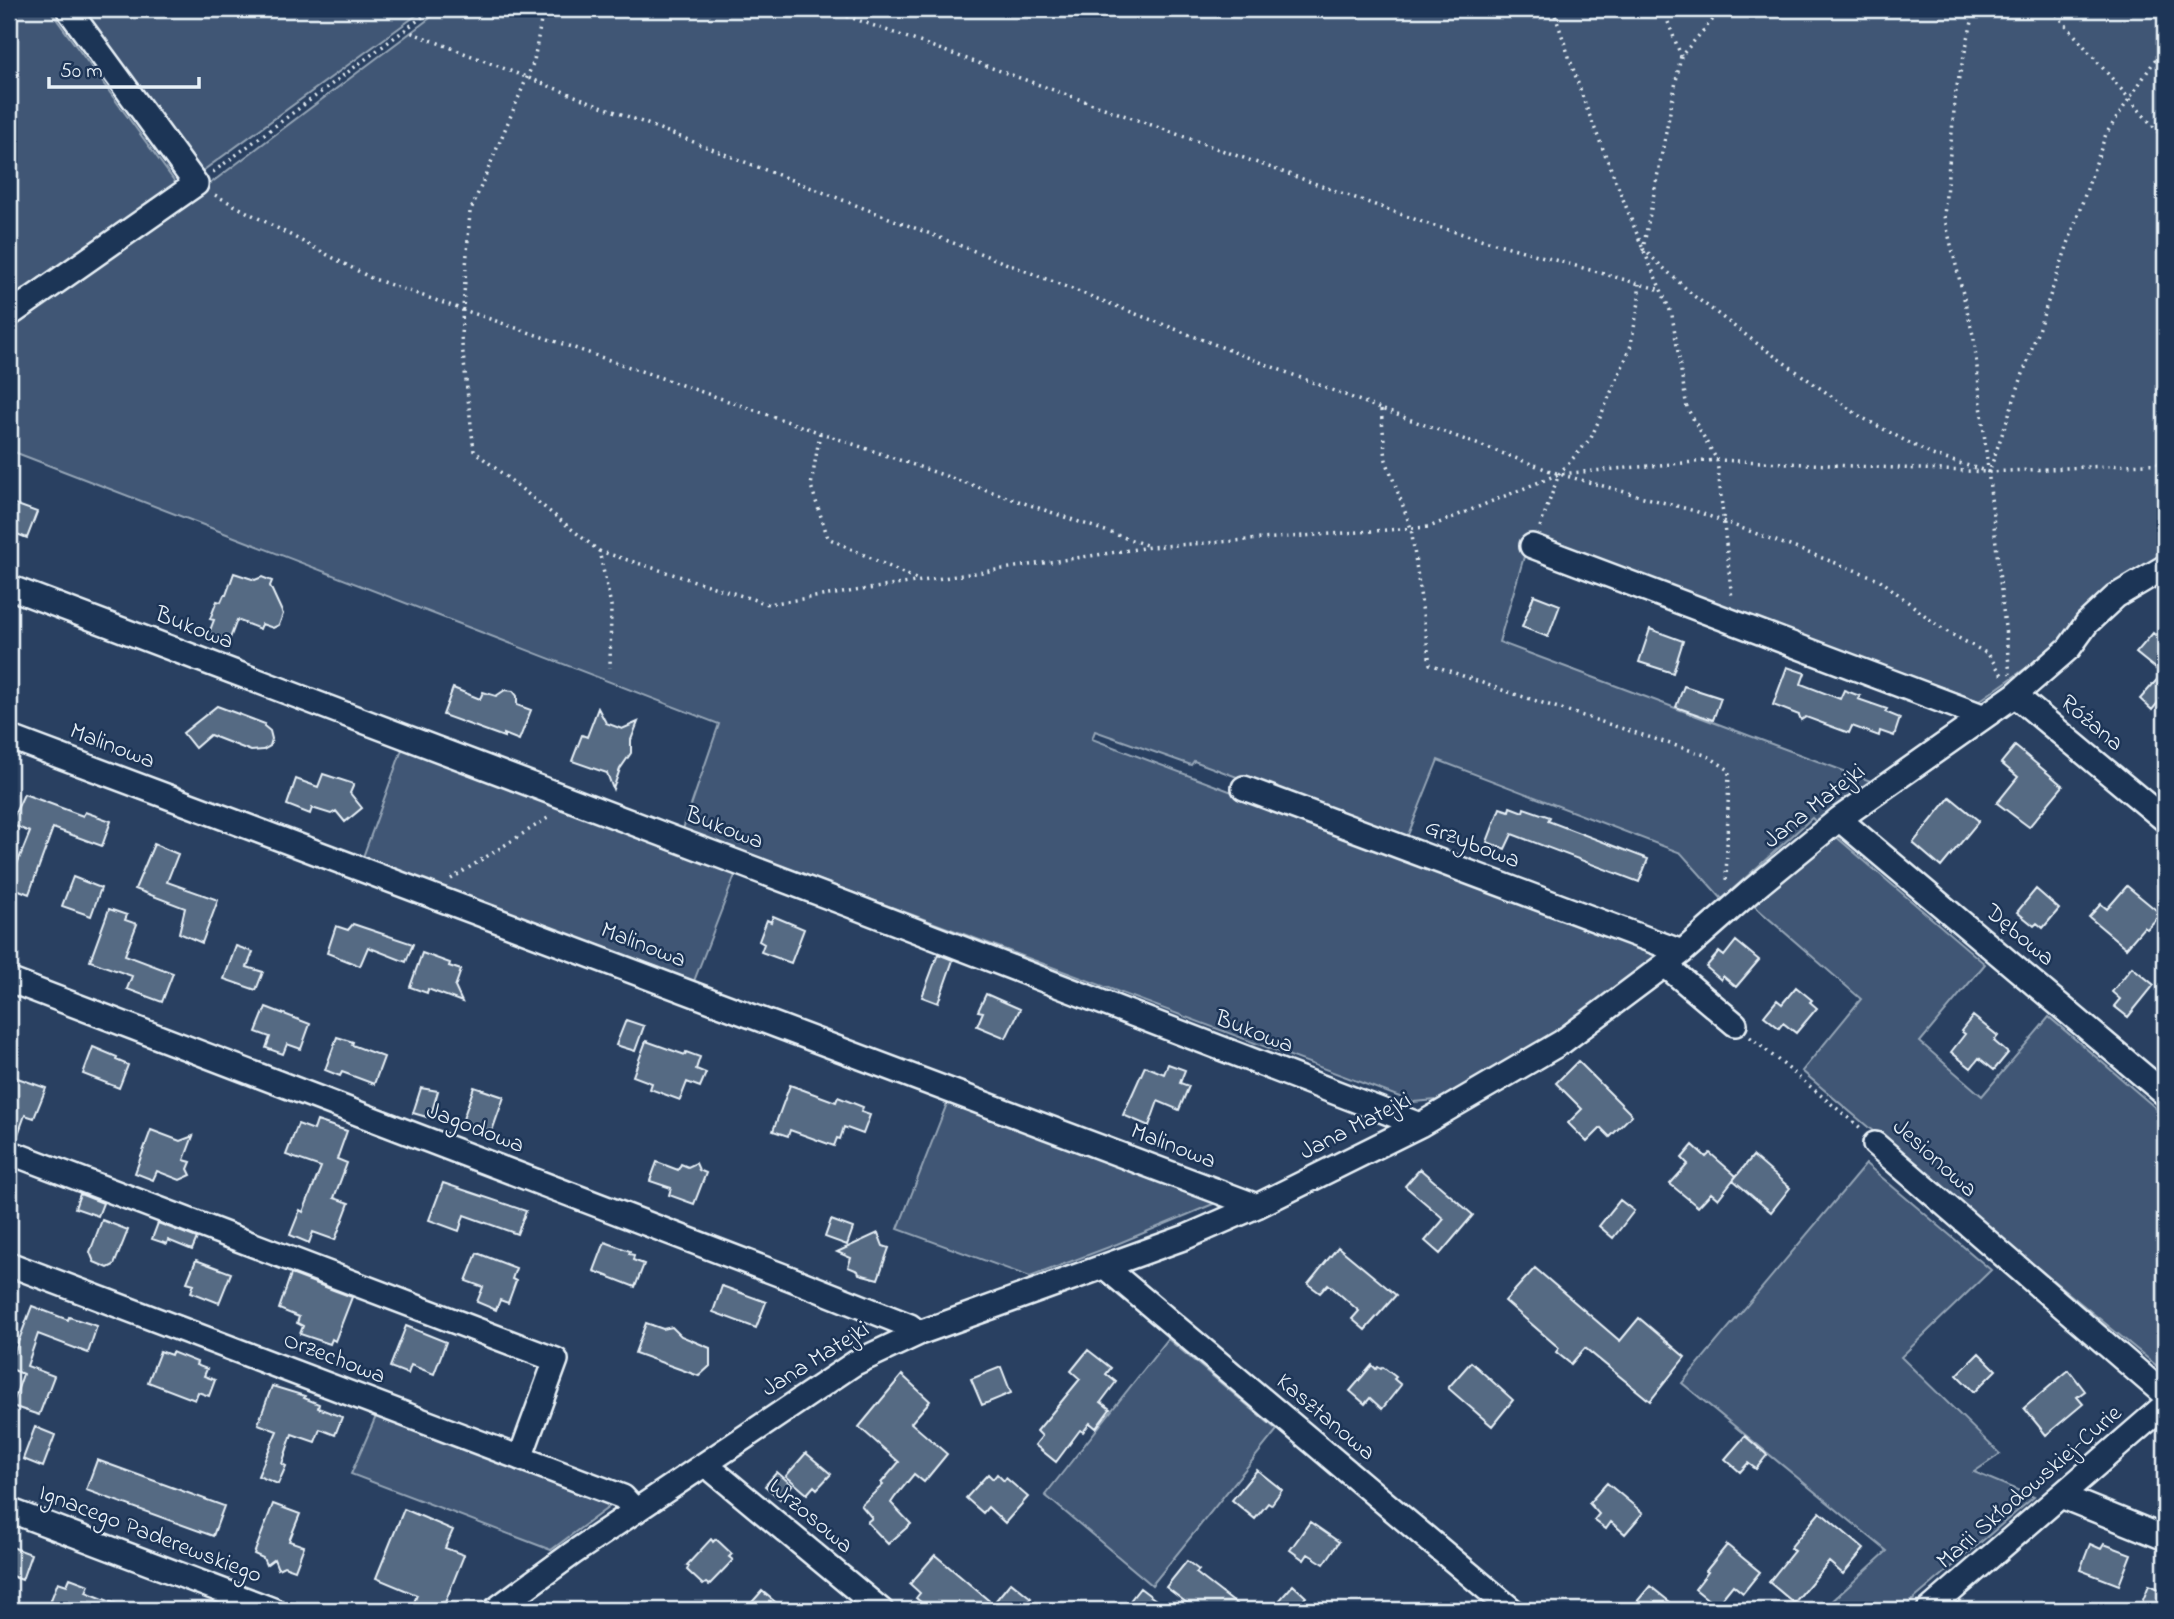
<svg xmlns="http://www.w3.org/2000/svg" width="2174" height="1619" viewBox="0 0 2174 1619" font-family="'Indie Flower',sans-serif">
	<rect width="100%" height="100%" fill="#294061"/>
	<filter id="ink" filterUnits="userSpaceOnUse"><feTurbulence type="fractalNoise" baseFrequency=".0143" numOctaves="2"/><feDisplacementMap in="SourceGraphic" scale="14" xChannelSelector="R" yChannelSelector="G"/><feConvolveMatrix kernelMatrix="1 2 1 2 8 2 1 2 1" color-interpolation-filters="sRGB"/></filter>
	<g filter="url(#ink)">
		<path fill="#415774" stroke="#94a4b6" stroke-width="2" d="M9,9H49L178,186L9,308Z
			M82,9H425L201,172Z
			M442,9H2165V553L2118,581L2083,612L2062,643L1979,701L1530,536L1499,642L1876,783L1817,823L1812,818L1722,899L1681,853L1438,760L1406,840L1194,761L1191,765L1095,731L1092,739L1660,954L1543,1042L1437,1100L1413,1102L683,829L719,724L9,450V326L195,195Z
			M404,744L737,870L694,981L363,857Z
			M1834,835L1985,964L1920,1042L1982,1096L2049,1017L2165,1116V1367L2157,1366L1920,1171L1802,1071L1861,999L1752,904Z
			M948,1101L1218,1202L1117,1244L1030,1277L898,1229Z
			M1866,1164L1991,1270L1901,1357L2000,1454L1974,1472L2034,1497L1901,1610H1833L1827,1606L1887,1551L1682,1383Z
			M1168,1339L1277,1430L1152,1585L1045,1495Z
			M377,1414L613,1504L551,1550L351,1474Z"/>
		<path fill="#556a83" stroke="#e8f1f8" stroke-width="2" d="M9,502L37,512L27,538L9,531Z
			M234,573L255,580L262,577L272,581L270,586L283,614L279,625L273,628L262,624L260,629L237,620L229,641L209,633L214,620L210,619L217,601L221,602L224,595H226Z
			M1534,595L1560,605L1548,637L1522,627Z
			M1650,629L1683,641L1673,673L1639,662Z
			M2153,633L2165,643V694L2152,710L2140,699L2162,674L2136,653Z
			M1787,667L1805,673L1801,684L1840,699L1844,690L1860,696L1858,699L1887,709L1885,712L1900,718L1894,736L1880,731L1879,736L1852,726L1849,733L1806,717L1801,720L1799,715L1773,705Z
			M1684,686L1721,698L1713,720L1676,707Z
			M453,688L480,699L483,692L496,696L505,690L513,691L517,696V705L531,710L519,740L504,734V737L443,715Z
			M217,706L265,724L264,726L270,731L272,739L270,746L263,750L251,751L210,735L195,748L183,733Z
			M598,708L606,723L622,729L638,722L631,740V753L620,769L613,789L607,773L572,761L582,735L587,737Z
			M2015,746L2063,786L2029,827L1997,803L2018,777L2001,763Z
			M323,774L354,784L350,793L362,808L345,822L336,811L331,814L312,808L310,814L287,805L296,779L318,787Z
			M24,794L83,816L85,812L111,821L102,846L53,828L29,894L9,886V866L15,869L30,832L10,824Z
			M1950,797L1979,821L1941,867L1913,843Z
			M1510,807L1523,812L1524,808L1550,817L1548,821L1648,859L1639,882L1512,834L1505,849L1487,842L1500,808L1509,811Z
			M154,844L178,854L167,882L218,900L202,943L179,933L185,908L135,889Z
			M73,877L101,888L91,916L62,906Z
			M2127,886L2161,914L2147,929L2144,927L2126,948L2089,917L2101,904L2107,909Z
			M2036,889L2059,909L2043,928L2037,923L2034,926L2017,912Z
			M109,909L127,915L125,920L137,924L125,955L173,973L162,1002L127,989L132,976L90,961Z
			M773,916L804,929L791,963L761,952L764,944L759,941L767,920L771,922Z
			M353,924L413,944L406,962L368,947L360,966L327,953L336,926L348,930Z
			M1736,941L1759,960L1736,987L1723,976L1721,980L1706,967L1719,952L1724,956Z
			M236,946L253,952L247,967L263,972L256,990L224,979Z
			M422,953L450,963L449,966L461,970L455,987L462,1002L428,989L427,993L410,987Z
			M938,954L953,960L938,1003L922,997Z
			M2132,967L2154,985L2128,1017L2114,1006L2120,999L2112,992Z
			M1796,987L1812,1000L1810,1002L1817,1008L1796,1033L1783,1023L1779,1028L1764,1016L1777,1000L1782,1004Z
			M986,994L1020,1009L1006,1038L977,1026L983,1012L978,1011Z
			M266,1007L310,1024L301,1049L287,1044L283,1054L266,1048L270,1037L256,1032Z
			M1973,1016L1998,1036L1994,1041L2008,1053L1994,1070L1979,1058L1971,1068L1951,1052L1965,1034L1961,1031Z
			M626,1020L644,1026L635,1051L616,1045Z
			M337,1037L353,1042L352,1045L384,1057L374,1084L342,1072L340,1076L325,1070Z
			M646,1041L685,1055L686,1052L700,1057L696,1069L706,1073L700,1087L687,1082L680,1100L650,1089L652,1083L633,1076Z
			M93,1047L117,1057L116,1060L128,1065L119,1088L83,1074Z
			M1578,1061L1632,1115L1610,1137L1601,1128L1587,1142L1568,1123L1582,1109L1556,1083Z
			M1168,1064L1185,1070L1180,1083L1189,1086L1179,1110L1158,1101L1149,1126L1123,1115L1145,1066L1164,1074Z
			M9,1075L46,1088L34,1118L25,1115L16,1140L9,1138Z
			M790,1085L836,1102L838,1097L863,1107L861,1112L870,1115L863,1134L844,1127L840,1139L837,1138L834,1146L790,1130L788,1136L773,1131Z
			M474,1087L504,1097L492,1131L462,1122Z
			M421,1088L438,1091L430,1118L413,1113Z
			M317,1121L347,1131L337,1159L347,1163L334,1198L349,1203L335,1240L313,1232L309,1243L290,1235L300,1210L303,1212L321,1167L286,1155L298,1124L314,1130Z
			M151,1130L180,1141L193,1136L184,1160L191,1162L188,1169L191,1175L180,1180L157,1171L153,1180L135,1173Z
			M1693,1145L1706,1157L1710,1153L1736,1176L1718,1199L1711,1193L1698,1207L1670,1184L1688,1164L1682,1158Z
			M1753,1156L1790,1188L1771,1212L1733,1180Z
			M657,1162L678,1170L681,1164L688,1167L696,1163L699,1170L706,1173L694,1204L669,1195L671,1188L650,1181Z
			M1420,1169L1473,1215L1440,1254L1425,1241L1444,1219L1405,1186Z
			M443,1183L526,1211L517,1234L464,1215L459,1231L429,1220Z
			M80,1194L103,1203L98,1216L75,1208Z
			M1620,1200L1634,1211L1613,1238L1599,1226Z
			M102,1220L128,1230L114,1265L108,1268L94,1262L90,1252Z
			M831,1220L853,1228L847,1245L825,1237Z
			M158,1223L197,1238L192,1250L168,1240L167,1244L152,1239Z
			M878,1233L883,1246L889,1248L878,1279L859,1274L858,1271L848,1267L851,1258L837,1252Z
			M605,1242L630,1251L629,1254L634,1255L633,1260L644,1264L635,1287L594,1271Z
			M1338,1247L1396,1295L1365,1330L1352,1319L1359,1311L1328,1284L1320,1293L1308,1284Z
			M477,1253L516,1268L512,1279L516,1281L508,1303L500,1300L496,1310L477,1302L483,1287L466,1281Z
			M196,1260L231,1273L219,1303L191,1292L194,1284L187,1282Z
			M1535,1268L1620,1341L1639,1318L1685,1357L1650,1401L1585,1348L1571,1364L1556,1352L1559,1348L1505,1301Z
			M291,1274L352,1297L335,1341L332,1339L330,1344L300,1334L303,1326L297,1323L299,1317L279,1309Z
			M722,1286L766,1302L756,1328L713,1312Z
			M32,1306L68,1320L69,1317L97,1326L88,1353L38,1334L27,1366L54,1376L39,1415L12,1406L23,1374L9,1368V1350L14,1353Z
			M646,1323L663,1329L672,1327L681,1336L710,1348V1366L699,1376L635,1353Z
			M406,1326L446,1342L434,1374L411,1365L408,1374L390,1367Z
			M1088,1350L1111,1368L1106,1374L1116,1382L1101,1402L1110,1409L1096,1428L1090,1423L1083,1432L1080,1430L1056,1462L1035,1445L1042,1436L1037,1431L1080,1379L1071,1371Z
			M160,1351L171,1355L172,1352L197,1362L196,1365L207,1369L204,1376L215,1380L209,1396L198,1392L195,1400L148,1382Z
			M1979,1353L1996,1370L1974,1392L1957,1375Z
			M1471,1362L1513,1400L1492,1426L1448,1388Z
			M1372,1365L1376,1369L1378,1367L1381,1369L1383,1367L1396,1377L1394,1379L1401,1385L1382,1409L1370,1398L1365,1404L1350,1391Z
			M1001,1367L1011,1393L982,1405L971,1379Z
			M2069,1370L2085,1391L2077,1397L2083,1404L2046,1435L2024,1408Z
			M902,1375L930,1401L911,1423L947,1454L924,1482L914,1474L895,1497L891,1503L911,1524L888,1544L867,1522L872,1518L861,1505L883,1485L881,1483L899,1462L859,1427Z
			M272,1386L305,1396L304,1398L319,1404L318,1408L342,1417L335,1435L320,1429L315,1442L292,1434L282,1464L286,1466L278,1484L258,1476L277,1431L258,1424Z
			M35,1427L55,1435L43,1467L23,1459Z
			M1745,1436L1767,1455L1756,1469L1748,1463L1740,1472L1725,1459Z
			M806,1453L831,1474L817,1489L814,1486L807,1494L786,1476Z
			M97,1460L224,1506L213,1536L86,1490Z
			M1257,1470L1282,1490L1271,1505L1268,1503L1255,1519L1232,1500Z
			M777,1472L792,1485L780,1499L765,1486Z
			M988,1474L993,1479L997,1474L1004,1481L1006,1478L1028,1497L1005,1523L988,1507L983,1513L966,1498Z
			M1607,1483L1643,1513L1625,1534L1611,1522L1606,1529L1594,1520L1599,1514L1589,1503Z
			M273,1504L300,1514L289,1541L304,1546L295,1570L284,1566L278,1569L274,1559L266,1565L263,1558L254,1554Z
			M404,1509L453,1530L445,1548L464,1555L442,1610H411L417,1595L376,1578Z
			M1820,1512L1864,1549L1843,1574L1829,1562L1794,1603L1769,1582L1794,1551L1790,1548Z
			M1310,1522L1339,1542L1324,1564L1308,1554L1304,1560L1290,1550Z
			M711,1539L713,1542L716,1539L732,1554L729,1557L733,1560L709,1585L706,1583L703,1585L687,1570L689,1566L687,1565Z
			M2090,1544L2101,1549L2104,1544L2131,1554L2119,1585L2080,1570Z
			M1727,1545L1760,1572L1743,1593L1733,1585L1716,1606L1695,1589L1708,1572L1706,1571Z
			M9,1546L31,1554L22,1580L9,1575Z
			M935,1555L993,1604L1011,1582L1031,1598L1028,1601L1040,1610H930L916,1598L920,1593L910,1584Z
			M1187,1561L1199,1570L1196,1573L1244,1610H1196L1166,1587Z
			M70,1578L89,1585L86,1592L131,1610H47L58,1582L67,1585Z
			M1293,1585L1306,1597L1294,1610H1288L1278,1602Z
			M2149,1585L2165,1591V1610H2139Z
			M1650,1586L1680,1610H1630Z
			M1140,1588L1169,1610H1140L1129,1602Z
			M762,1591L785,1610H745Z"/>
		<g fill="none" stroke-linecap="round" stroke-linejoin="round">
			<defs>
				<path id="minor" d="M9,315L196,184L68,9
					M1532,546L1982,716
					M9,587L847,904L1420,1125
					M2015,695L2165,820
					M9,737L1257,1206
					M1244,788L1682,952
					M1839,819L2165,1094
					M1665,965L1735,1024
					M9,980L789,1278L910,1326L919,1333
					M1875,1144L2165,1395
					M9,1152L556,1360L520,1458
					M9,1264L623,1497L636,1511
					M1105,1267L1512,1610
					M705,1464L881,1610
					M2061,1496L2165,1538
					M9,1510L273,1610
					M495,1610L573,1553L855,1363L919,1333L1186,1237L1257,1206L1420,1125L1562,1042L1682,952L1751,891L1839,819L2015,695L2069,648L2087,623L2116,596L2165,567
					M1929,1610L2165,1405"/>
			</defs>
			<use href="#minor" stroke="#e8f1f8" stroke-width="28"/>
			<path stroke="#e8f1f8" stroke-width="3.5" stroke-dasharray="2 5" stroke-linecap="butt" d="M543,9L534,61L470,212L461,336L474,451L599,551L611,605L610,668
				M827,9L1431,225L1661,290
				M1553,9L1585,104L1643,249L1672,315L1687,408L1717,460L1732,599
				M1663,9L1681,56
				M1722,9L1681,56L1643,249L1694,296L1759,345L1861,417L1932,455L1989,472L2106,134L2165,45
				M1975,9L1956,90L1944,216L1974,339L2010,674
				M2052,9L2165,140
				M405,30L1381,409L1559,474L1695,511L1879,579L1942,629L1988,654L2004,678
				M213,172L433,9
				M215,195L371,278L1149,546
				M1381,410L1386,460L1411,528L1430,664L1499,689L1708,756L1729,770L1726,884
				M820,433L811,486L828,538L918,580
				M1540,527L1559,474L1591,438L1630,349L1639,302V284
				M599,551L768,604L1150,547L1429,527L1559,474L1717,460L1989,472L2165,463
				M451,879L551,816
				M1750,1037L1863,1130"/>
			<use href="#minor" stroke="#1d3557" stroke-width="23"/>
		</g>
	</g>
	<g text-anchor="middle" dominant-baseline="central" stroke-width="5" stroke-linejoin="round" paint-order="stroke">
		<g font-size="24" fill="#e8f1f8" stroke="#1d3557">
			<text transform="translate(194 629) rotate(21)">Bukowa</text>
			<text transform="translate(2091 724) rotate(40)">Różana</text>
			<text transform="translate(112 747) rotate(21)">Malinowa</text>
			<text transform="translate(1815 807) rotate(-38)">Jana Matejki</text>
			<text transform="translate(724 829) rotate(21)">Bukowa</text>
			<text transform="translate(1472 845) rotate(21)">Grzybowa</text>
			<text transform="translate(2019 936) rotate(40)">Dębowa</text>
			<text transform="translate(643 946) rotate(21)">Malinowa</text>
			<text transform="translate(1254 1033) rotate(21)">Bukowa</text>
			<text transform="translate(1356 1127) rotate(-27)">Jana Matejki</text>
			<text transform="translate(475 1129) rotate(21)">Jagodowa</text>
			<text transform="translate(1173 1147) rotate(21)">Malinowa</text>
			<text transform="translate(1934 1159) rotate(42)">Jesionowa</text>
			<text transform="translate(334 1359) rotate(21)">Orzechowa</text>
			<text transform="translate(816 1360) rotate(-32)">Jana Matejki</text>
			<text transform="translate(1325 1418) rotate(40)">Kasztanowa</text>
			<text transform="translate(2030 1488) rotate(-41)">Marii Skłodowskiej-Curie</text>
			<text transform="translate(810 1517) rotate(40)">Wrzosowa</text>
			<text transform="translate(150 1535) rotate(21)">Ignacego Paderewskiego</text>
		</g>
	</g>
	<rect width="2174" height="1619" fill="none" stroke="#1d3557" stroke-width="35"/>
	<rect x="18" y="18" width="2139" height="1584" fill="none" stroke="#e8f1f8" stroke-width="2.5" filter="url(#ink)"/>
	<path d="M49 77v10h150v-10" fill="none" stroke="#e8f1f8" stroke-width="3.5"/>
	<text x="60" y="77" font-size="21" fill="#e8f1f8" stroke="#1d3557" stroke-width="5" paint-order="stroke">50 m</text>
</svg>
